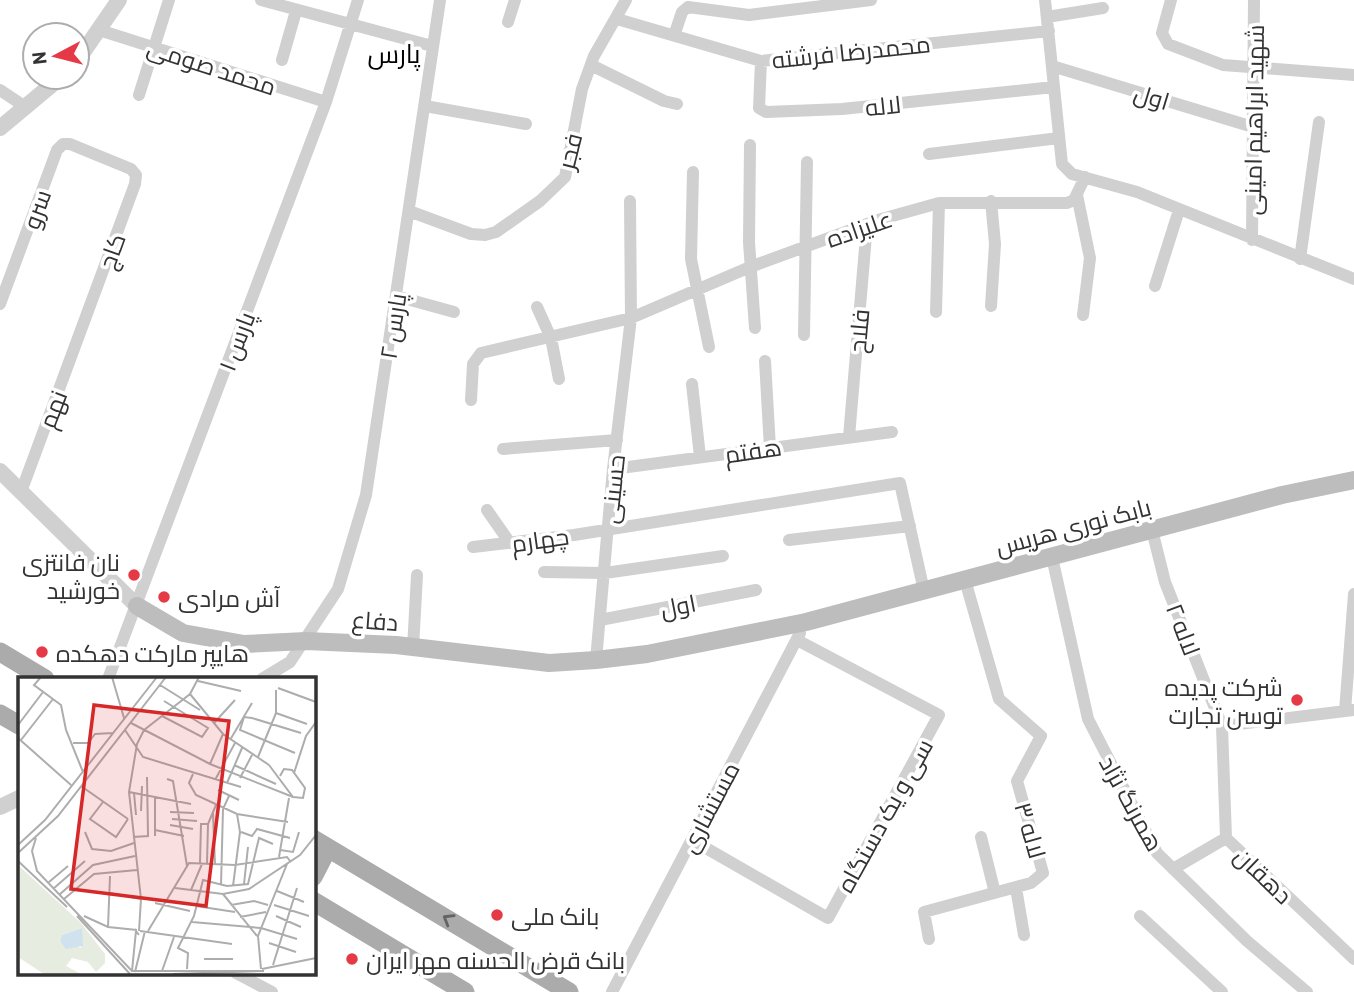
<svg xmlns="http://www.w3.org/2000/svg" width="1354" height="992" viewBox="0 0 1354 992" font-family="Barlow,Cairo,sans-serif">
	<rect width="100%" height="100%" fill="#fff"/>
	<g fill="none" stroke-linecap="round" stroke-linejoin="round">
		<path stroke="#d0d0d0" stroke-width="12" d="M261,0L432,46
			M1045,0L1062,164L1072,174L1137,192L1354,279
			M1171,0L1162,33L1168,44L1223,65L1354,75
			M1047,17L1103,8
			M617,19L761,61L1049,31
			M508,22L515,0
			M99,30L326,102
			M675,33L682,12L688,7L749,15L871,0
			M282,60L296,11
			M761,61L759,108L766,112L842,109L1054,87
			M591,65L664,101L677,104
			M1052,66L1253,127
			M0,90L27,108
			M139,95L169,0
			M425,106L526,124
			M750,145L749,242L755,328
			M929,154L1059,138
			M693,172L691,259L709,347
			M1077,195L1090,258L1083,315
			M409,211L471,234L485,235L496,232L540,201L565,177L582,89L594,56L626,0
			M1252,240L1254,0
			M1300,259L1319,122
			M1155,286L1179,210
			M396,296L454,312
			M0,304L57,150L63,144H70L131,169L136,175L135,184L21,492
			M991,306L995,244L991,201
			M537,307L551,338L559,379
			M936,312L939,203
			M804,335L807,162
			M765,361L770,448
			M692,384L700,457
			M471,400L473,364L481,353L631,318L750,267L878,220L939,203H1067L1074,200L1085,177
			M849,437L867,224
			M503,449L617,440
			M613,469L892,432
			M487,510L510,543
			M1152,530L1165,582L1222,726L1226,838L1354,959
			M789,540L910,526
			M473,547L574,535L900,483L924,591
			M1052,557L1088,719L1157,853L1247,941L1307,992
			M544,572L605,573L723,556
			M600,620L756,590
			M413,648L417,575
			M596,660L613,469L631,318L630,201
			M108,679L326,102L358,0
			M262,679L290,662L338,589L366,495L440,0
			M1345,711L1354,594
			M1222,726L1354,710
			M981,837L995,893
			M692,840L828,918L939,715L797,640
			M1173,869L1226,838
			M1016,888L1024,935
			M1140,916L1222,992
			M929,939L924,912L1031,883L1043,873L1017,781L1041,736L999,699L965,580
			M236,973L272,992
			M612,992L800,633"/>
		<path stroke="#d0d0d0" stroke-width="16" d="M77,61L119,0
			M0,128L61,77
			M0,471L137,606
			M0,807L19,798"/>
		<path stroke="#bdbdbd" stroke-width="18" d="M137,606L183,633L244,644L306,641L396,645L549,663L596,660L647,654L806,622L1282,495L1354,480"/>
		<path stroke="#ababab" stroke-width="19" d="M0,652L45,679
			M0,714L19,725
			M313,839L569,992
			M313,877L328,848
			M313,901L465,992"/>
	</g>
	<defs><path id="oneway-chevron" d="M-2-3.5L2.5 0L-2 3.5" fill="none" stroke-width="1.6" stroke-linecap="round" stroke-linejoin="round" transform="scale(1.75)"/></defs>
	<use stroke="#636363" href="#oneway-chevron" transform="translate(448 919) rotate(-149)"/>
	<g fill="#e63946" stroke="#fff" stroke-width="2.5">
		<circle cx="134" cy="575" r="7"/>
		<circle cx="164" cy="597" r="7"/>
		<circle cx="42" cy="652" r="7"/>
		<circle cx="1297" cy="700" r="7"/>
		<circle cx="497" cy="915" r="7"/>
		<circle cx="352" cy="959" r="7"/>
	</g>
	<g text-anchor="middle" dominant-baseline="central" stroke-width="7" stroke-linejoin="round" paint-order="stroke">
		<g font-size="24" fill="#333" stroke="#fff">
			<text transform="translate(851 51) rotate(-6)">محمدرضا فرشته</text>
			<text transform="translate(212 66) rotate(18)">محمد صومی</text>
			<text transform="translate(1152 96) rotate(17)">اول</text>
			<text transform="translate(883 105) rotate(-6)">لاله</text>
			<text transform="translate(1253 120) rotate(-89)">شهید ابراهیم امینی</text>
			<text transform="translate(569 151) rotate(-76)">فجر</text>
			<text transform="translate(36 209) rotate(-70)">سرو</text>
			<text transform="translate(859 228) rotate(-19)">علیزاده</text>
			<text transform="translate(111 251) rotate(-70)">کاج</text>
			<text transform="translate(392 326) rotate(-81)">پارس ۲</text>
			<text transform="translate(858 331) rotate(-85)">فلاح</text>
			<text transform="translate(236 341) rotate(-69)">پارس ۱</text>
			<text transform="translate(52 409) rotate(-69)">نهم</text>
			<text transform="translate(753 450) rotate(-8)">هفتم</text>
			<text transform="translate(612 489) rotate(-84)">حسینی</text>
			<text transform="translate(1073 526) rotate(-15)">بابک نوری هریس</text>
			<text transform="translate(540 539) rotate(-8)">چهارم</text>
			<text transform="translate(678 605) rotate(-11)">اول</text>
			<text transform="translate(375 620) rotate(4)">دفاع</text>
			<text transform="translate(1184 629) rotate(69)">لاله ۲</text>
			<text transform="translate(1132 803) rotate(61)">همرنگ نژاد</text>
			<text transform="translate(709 807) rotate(-62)">مستشاری</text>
			<text transform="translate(884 815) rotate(-61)">سی و یک دستگاه</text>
			<text transform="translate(1031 830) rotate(74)">لاله ۳</text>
			<text transform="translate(1264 875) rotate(44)">دهقان</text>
		</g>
		<g font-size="24" fill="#333" stroke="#fff" text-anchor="start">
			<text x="120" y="561" text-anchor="end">نان فانتزی<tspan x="120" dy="28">خورشید</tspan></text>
			<text x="178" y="597">آش مرادی</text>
			<text x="56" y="652">هایپر مارکت دهکده</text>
			<text x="1283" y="686" text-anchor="end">شرکت پدیده<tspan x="1283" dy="28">توسن تجارت</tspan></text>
			<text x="511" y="915">بانک ملی</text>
			<text x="366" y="959">بانک قرض الحسنه مهر ایران</text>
		</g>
		<g font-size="26" fill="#000" stroke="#fff">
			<text x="394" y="52">پارس</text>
		</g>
	</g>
	<g transform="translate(18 677)">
		<rect width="298" height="298" fill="#fff"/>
		<path d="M0,188L63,246L87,277V286L78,295L70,285L54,281L48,289L63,297H26L0,280ZM64,251L63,271L42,264L44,258Z" fill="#e6ecdf" fill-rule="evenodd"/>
		<path d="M64,251L65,269L48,272L42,264L44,258Z" fill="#cfe2ee"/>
		<path fill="none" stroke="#adadad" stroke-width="2" d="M23,0L16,8L43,28L48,53L65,95M94,0L106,41M180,4L223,14M142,8L182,33M260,11L298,25M172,17L205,57L251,88M258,36L289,47M144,39L184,60L190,51L146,24M113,46L192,87L275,120M196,46L217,23M0,48L25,15M107,53L125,80L223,110M126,53L172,17L181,0M0,61L53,108M3,63L35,22M212,63L234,26M55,66H70L77,57L95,56M277,76L222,53L226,40L234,41L283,56M240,80L258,36V13M192,87L205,57M216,88L258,107M251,88L275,120L285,121L287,111L274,93L266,92L262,99M276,96L288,59L298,45M175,97L171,106L178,118L219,137L270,145M222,101L234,78M149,102L155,104L169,189M197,103L217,66M209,106L224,71M63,109L110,142M200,113L221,123M111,115L173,127M116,116L118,138M137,120V159M85,125L72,142L98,160L110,142M123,134L124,109M152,135L176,136M195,136L197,187M154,142L179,144M152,148L175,152M137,153L166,159M67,155L74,172L93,174L116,166M223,155L234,159L239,152L272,161M115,160L130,159L129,100M18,161L14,174L19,194L114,294H246L155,297M0,168L27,143L139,0M262,173L275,175L281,155M0,176L40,139L148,0M261,180L271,121M0,184L49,230M182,186L183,147H190M189,187L190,147L198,128M31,205L50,189M226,207L230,170M203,208L205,132L211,119M215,209L222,155L219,137M157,211L205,217L231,212L282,178L298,158M35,212L67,184M173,213L184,187M259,214L286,225M92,216L123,222M205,217L239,259M41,218L75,188L117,179M46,222L76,197L119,193M137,226L172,234M213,228L236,224L250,228M256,228L291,239M178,229L217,235M59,239L112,297M66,239L90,250L119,253M258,239L283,250M222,240L248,235M174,245L243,251L279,262M90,250L92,199M121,254L123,222L111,115L119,67L126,53M122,254L214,267M130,254L171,186L217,188L269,180L272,184M251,266L278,275M186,282H215M255,288L279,211M169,292L170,276L160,271L176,239L185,203L209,209L230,207L241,161L255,167M243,292L240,259L269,187M244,292L298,281M114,294L118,254L121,258M144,294L156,260M117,295L127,254"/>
		<path fill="#d62828" fill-opacity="0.15" stroke="#d62828" stroke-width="3.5" d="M76,28L211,44L188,229L53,212Z"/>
		<rect width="298" height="298" fill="none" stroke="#333" stroke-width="3.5"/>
	</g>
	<g transform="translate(56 56) rotate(263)"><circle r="33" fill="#ffffff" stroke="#adadad" stroke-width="2"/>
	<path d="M0-5L12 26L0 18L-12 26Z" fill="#e63946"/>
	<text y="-10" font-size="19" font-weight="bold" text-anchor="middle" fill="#333333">N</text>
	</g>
</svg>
